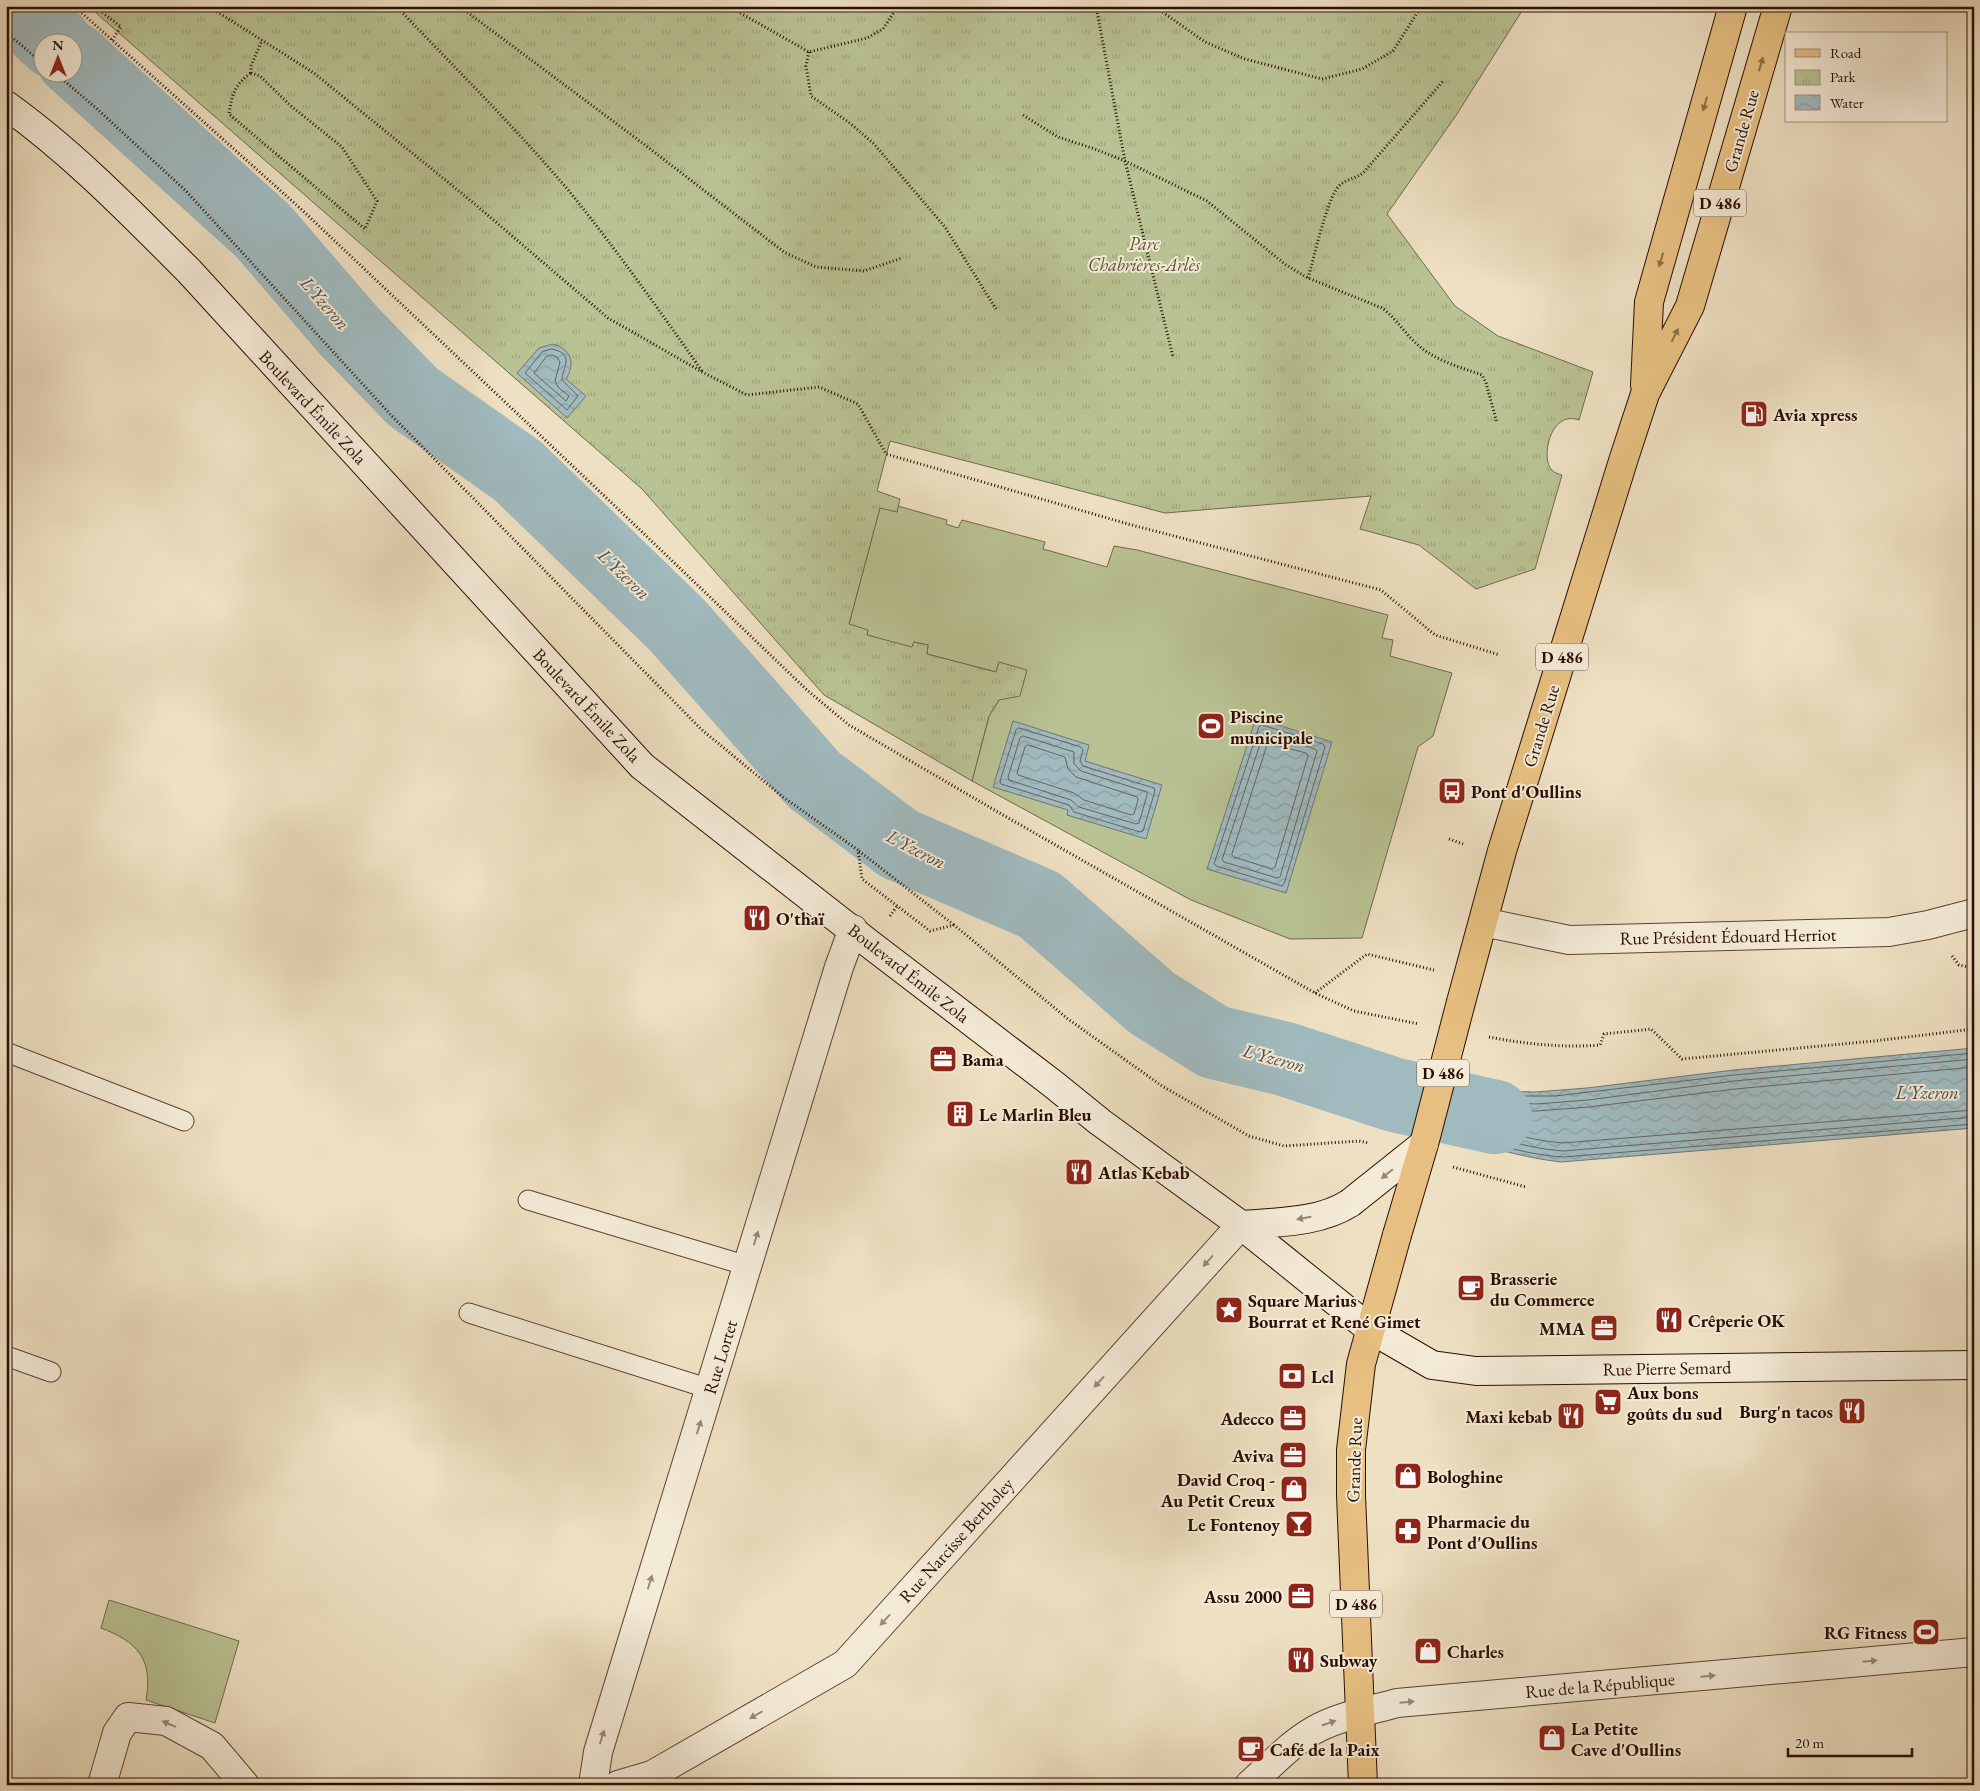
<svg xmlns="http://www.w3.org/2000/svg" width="1980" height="1791" viewBox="0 0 1980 1791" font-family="'EB Garamond',serif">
	<defs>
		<pattern id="park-tufts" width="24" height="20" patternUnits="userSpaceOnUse" patternTransform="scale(1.25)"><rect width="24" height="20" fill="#b9c293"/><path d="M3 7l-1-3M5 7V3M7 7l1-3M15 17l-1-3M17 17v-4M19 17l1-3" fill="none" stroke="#9fa67d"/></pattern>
		<pattern id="water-waves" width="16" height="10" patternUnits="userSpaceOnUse" patternTransform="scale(1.25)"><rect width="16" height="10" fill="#a0babf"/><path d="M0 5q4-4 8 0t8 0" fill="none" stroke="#8a9fa2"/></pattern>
	</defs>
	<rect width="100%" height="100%" fill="#eee0c2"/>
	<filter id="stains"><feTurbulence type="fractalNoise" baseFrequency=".004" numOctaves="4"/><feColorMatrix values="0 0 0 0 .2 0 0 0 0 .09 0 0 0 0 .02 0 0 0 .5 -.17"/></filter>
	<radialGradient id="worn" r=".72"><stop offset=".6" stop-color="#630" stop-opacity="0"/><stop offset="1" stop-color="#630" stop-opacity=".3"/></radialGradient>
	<path fill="#b9c293" stroke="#72684b" d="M898,506L947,520L946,524L958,528L962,520L1045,542L1043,549L1107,567L1114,546L1137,550L1388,615L1382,638L1393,640L1390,656L1452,673L1433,736L1418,747L1362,938L1290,939L1191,900L972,781L989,716L999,700V662L996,672L927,654L928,645L914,642L912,648L867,635L849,624L880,507L897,512Z
		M109,1600L239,1641L215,1723L146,1700C153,1659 138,1642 101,1628Z"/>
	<path fill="url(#park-tufts)" stroke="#72684b" d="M88,6H1525L1457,114L1387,214L1455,306L1498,336L1593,372L1579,420C1550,409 1540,460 1552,470C1554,473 1559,474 1562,475L1535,569L1476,589L1419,545L1360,529L1371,496L1165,513L890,441L877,491L900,499L897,512L880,508L849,624L868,630L867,635L912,647L914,642L928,645L927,654L996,672L999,662L1027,670L1020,696L999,700L989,716L972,781L824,695L642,489Z"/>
	<path fill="url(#water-waves)" stroke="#717574" d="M553,344C571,349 576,363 566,379L586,396L567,418L517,373L539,348Z
		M1256,718L1332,742L1286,893L1207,869Z
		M1013,721L1089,745L1085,761L1162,785L1146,839L1067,815L1068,810L993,787Z
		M1974,1048V1128L1561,1162C1501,1155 1447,1133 1391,1113L1400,1077L1498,1091L1535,1092L1587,1088L1734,1070Z"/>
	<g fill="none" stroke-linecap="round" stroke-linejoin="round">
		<path stroke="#656461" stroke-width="1" d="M552,349C576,354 562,368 562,380L578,396L567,410L525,373L542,352Z
			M552,355L557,357L560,362L555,381L558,387L569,396L566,401L534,373L546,357Z
			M1262,725L1323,744L1325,747L1284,884L1282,886L1216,866L1214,864L1259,727Z
			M1019,728L1081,747L1083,750L1080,761L1083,766L1154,788L1155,791L1143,831L1140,832L1074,812L1069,805L1001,784L1000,781L1016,730Z
			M1266,733L1315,749L1317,751L1280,877L1277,878L1224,862L1222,860L1263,735Z
			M1023,736L1074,752V764L1081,771L1147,792V795L1139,823L1136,824L1079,807L1071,800L1009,780L1008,777L1020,738Z
			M1268,743L1306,753L1308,756L1275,867L1272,869L1234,857L1232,855Z
			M1028,745L1065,757L1068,769L1076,777L1137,797L1138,800L1134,814L1131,815L1084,800L1074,793L1018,775L1017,773L1025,747Z
			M1454,1090L1498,1096H1555L1734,1075L1974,1053
			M1452,1096L1497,1102L1536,1104L1588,1100L1734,1081L1974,1059
			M1450,1103L1496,1110L1536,1111L1589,1107L1735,1089L1974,1067
			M1448,1113C1486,1126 1523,1140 1563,1143L1974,1110
			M1416,1117L1397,1109L1403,1085L1405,1083L1424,1086
			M1446,1120C1484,1134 1522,1148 1563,1151L1974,1117
			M1444,1126C1483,1140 1522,1155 1564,1157L1974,1124"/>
		<path stroke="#a0babf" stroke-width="74" d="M15,6L55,42
			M72,58L263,231L349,331L413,397L518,471L677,625L814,780L899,844L1040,905L1152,1003L1214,1042L1285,1059L1395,1095L1495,1117"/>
		<defs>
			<path id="lane" d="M6,1052L184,1121
				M528,1200L748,1266
				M469,1313L710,1389
				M6,1356L51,1372"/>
			<path id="street" d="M1483,922L1569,940L1889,932L1928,925L1974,913
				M102,1785L117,1733L128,1717L166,1721L212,1746L245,1785
				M593,1785L598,1752L839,967L853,929
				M618,1785L652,1775L845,1664L1241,1225
				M1249,1785C1270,1766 1295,1739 1320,1727C1344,1715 1372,1710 1397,1703L1974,1652"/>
			<path id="secondary" d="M6,105C73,153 131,213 189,271L642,766L871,945L1053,1084L1100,1122L1241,1225L1370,1329L1432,1365L1476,1371L1974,1365
				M1241,1225C1277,1222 1319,1223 1350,1203"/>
			<path id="primary" d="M1645,385L1649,302L1733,6
				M1461,1002L1502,851L1624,458L1645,394L1690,306L1778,6
				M1363,1785L1351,1495V1450L1361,1364L1397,1235"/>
		</defs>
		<use href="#lane" stroke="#5b4233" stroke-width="21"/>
		<use href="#street" stroke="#5b4233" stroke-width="30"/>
		<use href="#secondary" stroke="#2a0d03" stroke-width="30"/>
		<use href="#primary" stroke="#2a0d03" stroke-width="30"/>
		<path stroke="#2a0d03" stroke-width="3" stroke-dasharray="1 2.5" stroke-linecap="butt" d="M74,6L301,209L616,507L808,691L849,725L1003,815L1315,993L1354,1011L1419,1024
			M94,6L121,27L112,40
			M208,6L314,73L476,205L608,318L704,373L747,395L819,387L858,404L886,454L1128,524L1381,590L1435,635L1500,655
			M396,6C454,67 515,127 569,191C616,249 659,310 702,371
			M459,6L645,145L784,252L816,267L864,271L902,258
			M607,6L617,10
			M728,6L809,52L867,38L883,29L898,6
			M1096,6L1125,161L1173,357
			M1154,6L1205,42L1245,59L1322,79L1362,69L1393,51L1419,10
			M6,32L42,63
			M809,52L806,66L811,96L851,124L874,144L945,227L996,309
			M54,72L96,108L185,190L390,414L701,729L783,797L858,850L862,879L930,931L954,925L1068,1019L1162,1086L1249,1136L1284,1146L1359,1141L1368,1143
			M251,73L260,76L291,106L342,147L377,201L365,229L229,114C232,95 234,85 251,73Z
			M251,73V66L262,40
			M1023,115L1058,137L1092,148L1125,161L1207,201L1286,265L1308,278L1382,308C1396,318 1405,334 1418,345C1436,361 1460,367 1482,375L1486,383L1497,423
			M1308,278C1314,258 1327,198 1339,186C1346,179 1355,179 1363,173L1444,80
			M1449,839L1463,844
			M859,851L954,925
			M890,916L897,906
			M1952,956L1959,965L1974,968
			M1315,993L1367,954L1434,970
			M1489,1037C1525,1044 1563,1048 1600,1045L1604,1034L1651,1029L1682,1059L1874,1041L1974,1029
			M1453,1167L1526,1187"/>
		<use href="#lane" stroke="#f4ebd7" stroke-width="19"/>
		<use href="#street" stroke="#f4ebd7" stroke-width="28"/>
		<use href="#secondary" stroke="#f4ebd7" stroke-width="28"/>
		<use href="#primary" stroke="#e7c081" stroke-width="28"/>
		<defs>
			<path id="secondary-bridge" d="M1350,1203L1424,1144"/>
			<path id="primary-bridge" d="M1397,1235L1424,1144L1461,1002"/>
		</defs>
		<use href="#secondary-bridge" stroke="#2a0d03" stroke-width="30" stroke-linecap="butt"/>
		<use href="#primary-bridge" stroke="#2a0d03" stroke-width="30" stroke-linecap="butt"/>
		<use href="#secondary-bridge" stroke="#f4ebd7" stroke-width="28"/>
		<use href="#primary-bridge" stroke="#e7c081" stroke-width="28"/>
	</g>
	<defs><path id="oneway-solid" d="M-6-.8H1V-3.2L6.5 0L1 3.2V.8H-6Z" transform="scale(1.25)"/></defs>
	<g fill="#926f48">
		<use href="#oneway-solid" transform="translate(1761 64) rotate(-74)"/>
		<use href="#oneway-solid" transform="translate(1705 104) rotate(106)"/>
		<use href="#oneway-solid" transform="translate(1661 260) rotate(106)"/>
		<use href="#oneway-solid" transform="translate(1675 335) rotate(-63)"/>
	</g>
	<g fill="#998778">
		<use href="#oneway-solid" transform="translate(1387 1174) rotate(141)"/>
		<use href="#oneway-solid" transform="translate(1304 1218) rotate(170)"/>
		<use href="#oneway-solid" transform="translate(756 1238) rotate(-73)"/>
		<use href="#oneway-solid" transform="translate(1208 1261) rotate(132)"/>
		<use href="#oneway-solid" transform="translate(1099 1382) rotate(132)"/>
		<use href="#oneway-solid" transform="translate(699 1427) rotate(-73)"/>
		<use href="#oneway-solid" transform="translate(650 1582) rotate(-73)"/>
		<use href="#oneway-solid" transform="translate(885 1620) rotate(132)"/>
		<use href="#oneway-solid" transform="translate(1870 1661) rotate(-5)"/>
		<use href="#oneway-solid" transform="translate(1708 1676) rotate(-5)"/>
		<use href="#oneway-solid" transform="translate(1407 1702) rotate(-5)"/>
		<use href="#oneway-solid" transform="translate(756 1715) rotate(150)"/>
		<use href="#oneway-solid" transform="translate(1329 1723) rotate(-19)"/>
		<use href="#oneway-solid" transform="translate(169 1724) rotate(-157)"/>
		<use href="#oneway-solid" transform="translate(602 1737) rotate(-73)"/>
	</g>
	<defs>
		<symbol id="fuel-square" viewBox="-11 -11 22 22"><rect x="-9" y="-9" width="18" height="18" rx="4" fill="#8f2418" stroke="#f4ebd7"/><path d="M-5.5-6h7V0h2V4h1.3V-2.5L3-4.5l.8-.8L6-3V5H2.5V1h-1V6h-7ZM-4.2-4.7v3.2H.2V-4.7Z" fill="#fff"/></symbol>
		<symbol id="stadium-square" viewBox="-11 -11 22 22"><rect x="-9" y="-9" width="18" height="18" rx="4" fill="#8f2418" stroke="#f4ebd7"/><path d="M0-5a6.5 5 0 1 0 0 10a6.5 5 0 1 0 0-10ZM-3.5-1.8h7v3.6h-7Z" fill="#fff"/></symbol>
		<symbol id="bus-square" viewBox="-11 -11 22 22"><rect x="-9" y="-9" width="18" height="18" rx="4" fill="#8f2418" stroke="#f4ebd7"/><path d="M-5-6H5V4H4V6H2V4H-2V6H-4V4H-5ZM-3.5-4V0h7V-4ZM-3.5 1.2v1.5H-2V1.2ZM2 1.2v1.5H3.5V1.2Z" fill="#fff"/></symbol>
		<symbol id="restaurant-square" viewBox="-11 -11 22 22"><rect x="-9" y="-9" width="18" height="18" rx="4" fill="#8f2418" stroke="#f4ebd7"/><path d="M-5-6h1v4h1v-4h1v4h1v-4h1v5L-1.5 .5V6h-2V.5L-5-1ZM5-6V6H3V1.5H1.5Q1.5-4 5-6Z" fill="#fff"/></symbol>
		<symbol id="office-square" viewBox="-11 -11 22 22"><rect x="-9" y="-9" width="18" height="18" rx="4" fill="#8f2418" stroke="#f4ebd7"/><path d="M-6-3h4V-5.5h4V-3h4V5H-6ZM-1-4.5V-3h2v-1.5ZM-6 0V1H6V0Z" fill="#fff"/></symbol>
		<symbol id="building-square" viewBox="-11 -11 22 22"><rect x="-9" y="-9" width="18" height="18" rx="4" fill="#8f2418" stroke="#f4ebd7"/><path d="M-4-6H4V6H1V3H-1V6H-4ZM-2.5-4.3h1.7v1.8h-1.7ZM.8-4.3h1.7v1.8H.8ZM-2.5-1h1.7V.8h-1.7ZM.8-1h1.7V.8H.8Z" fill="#fff"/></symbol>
		<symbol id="cafe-square" viewBox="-11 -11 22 22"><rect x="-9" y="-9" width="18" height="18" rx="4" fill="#8f2418" stroke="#f4ebd7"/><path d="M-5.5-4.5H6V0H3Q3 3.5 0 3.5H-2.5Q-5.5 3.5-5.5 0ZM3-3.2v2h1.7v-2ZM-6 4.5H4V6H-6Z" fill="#fff"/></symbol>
		<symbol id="sight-square" viewBox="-11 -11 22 22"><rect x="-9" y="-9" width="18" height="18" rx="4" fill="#8f2418" stroke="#f4ebd7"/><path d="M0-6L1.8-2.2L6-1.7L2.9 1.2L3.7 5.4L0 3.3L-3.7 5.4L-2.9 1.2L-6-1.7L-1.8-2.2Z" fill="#fff"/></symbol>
		<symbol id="bank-square" viewBox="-11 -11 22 22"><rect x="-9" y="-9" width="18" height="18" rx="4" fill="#8f2418" stroke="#f4ebd7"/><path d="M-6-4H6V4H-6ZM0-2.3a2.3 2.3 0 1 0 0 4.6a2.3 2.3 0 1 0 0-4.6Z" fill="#fff"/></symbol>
		<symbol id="supermarket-square" viewBox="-11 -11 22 22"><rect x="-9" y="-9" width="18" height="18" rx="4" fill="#8f2418" stroke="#f4ebd7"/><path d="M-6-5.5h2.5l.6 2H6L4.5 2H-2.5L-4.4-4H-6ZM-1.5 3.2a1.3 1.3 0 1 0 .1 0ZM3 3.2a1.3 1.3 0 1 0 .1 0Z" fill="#fff"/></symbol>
		<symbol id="shop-square" viewBox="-11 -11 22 22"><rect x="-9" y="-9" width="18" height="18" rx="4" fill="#8f2418" stroke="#f4ebd7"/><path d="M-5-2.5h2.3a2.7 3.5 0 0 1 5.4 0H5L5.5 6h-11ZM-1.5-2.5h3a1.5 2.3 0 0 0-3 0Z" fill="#fff"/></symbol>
		<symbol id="bar-square" viewBox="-11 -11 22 22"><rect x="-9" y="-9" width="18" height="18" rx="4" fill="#8f2418" stroke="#f4ebd7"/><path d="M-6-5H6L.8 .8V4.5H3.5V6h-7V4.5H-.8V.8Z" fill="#fff"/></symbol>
		<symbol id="pharmacy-square" viewBox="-11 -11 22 22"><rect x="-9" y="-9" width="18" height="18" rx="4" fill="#8f2418" stroke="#f4ebd7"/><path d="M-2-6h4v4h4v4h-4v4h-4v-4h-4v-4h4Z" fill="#fff"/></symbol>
	</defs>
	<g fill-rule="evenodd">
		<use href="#fuel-square" x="1738" y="398" width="32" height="32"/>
		<use href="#stadium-square" x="1195" y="710" width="32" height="32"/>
		<use href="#bus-square" x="1436" y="775" width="32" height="32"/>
		<use href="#restaurant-square" x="741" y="902" width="32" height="32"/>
		<use href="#office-square" x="927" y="1043" width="32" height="32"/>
		<use href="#building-square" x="944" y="1098" width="32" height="32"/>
		<use href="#restaurant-square" x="1063" y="1156" width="32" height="32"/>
		<use href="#cafe-square" x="1455" y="1272" width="32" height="32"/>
		<use href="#sight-square" x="1213" y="1294" width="32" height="32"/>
		<use href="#restaurant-square" x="1653" y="1304" width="32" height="32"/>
		<use href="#office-square" x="1588" y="1312" width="32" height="32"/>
		<use href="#bank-square" x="1276" y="1360" width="32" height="32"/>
		<use href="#supermarket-square" x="1592" y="1386" width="32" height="32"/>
		<use href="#restaurant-square" x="1836" y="1395" width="32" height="32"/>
		<use href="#restaurant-square" x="1555" y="1400" width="32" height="32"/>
		<use href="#office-square" x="1277" y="1402" width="32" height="32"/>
		<use href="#office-square" x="1277" y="1439" width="32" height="32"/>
		<use href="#shop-square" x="1392" y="1460" width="32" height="32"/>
		<use href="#shop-square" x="1278" y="1473" width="32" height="32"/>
		<use href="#bar-square" x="1283" y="1508" width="32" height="32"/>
		<use href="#pharmacy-square" x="1392" y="1515" width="32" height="32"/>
		<use href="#office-square" x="1285" y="1580" width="32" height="32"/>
		<use href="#stadium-square" x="1910" y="1616" width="32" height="32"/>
		<use href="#shop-square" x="1412" y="1635" width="32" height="32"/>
		<use href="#restaurant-square" x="1285" y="1644" width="32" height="32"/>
		<use href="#shop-square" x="1536" y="1722" width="32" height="32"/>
		<use href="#cafe-square" x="1235" y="1733" width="32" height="32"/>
	</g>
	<g text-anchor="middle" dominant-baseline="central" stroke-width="4" stroke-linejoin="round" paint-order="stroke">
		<g fill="#f4ebd7" stroke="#675043" stroke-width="1">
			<rect x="1694" y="189.5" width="52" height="27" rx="4"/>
			<rect x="1536" y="643.5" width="52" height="27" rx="4"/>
			<rect x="1417" y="1059.5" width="52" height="27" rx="4"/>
			<rect x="1330" y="1590.5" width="52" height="27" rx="4"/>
		</g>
		<g font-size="16" font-weight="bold" fill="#2a0d03">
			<text x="1720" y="203">D 486</text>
			<text x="1562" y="657">D 486</text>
			<text x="1443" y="1073">D 486</text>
			<text x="1356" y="1604">D 486</text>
		</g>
		<g font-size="18" fill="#2a0d03" stroke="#f4ebd7">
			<text transform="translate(1741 131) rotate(-74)">Grande Rue</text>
			<text transform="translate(313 407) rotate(47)">Boulevard Émile Zola</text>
			<text transform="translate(587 705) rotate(47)">Boulevard Émile Zola</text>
			<text transform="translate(1541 726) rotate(-73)">Grande Rue</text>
			<text transform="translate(1728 936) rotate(-1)">Rue Président Édouard Herriot</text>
			<text transform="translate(909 973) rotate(38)">Boulevard Émile Zola</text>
			<text transform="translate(720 1357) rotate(-73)">Rue Lortet</text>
			<text transform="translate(1667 1368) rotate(-1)">Rue Pierre Semard</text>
			<text transform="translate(1354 1460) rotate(-88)">Grande Rue</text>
			<text transform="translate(956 1540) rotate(-48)">Rue Narcisse Bertholey</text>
			<text transform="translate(1600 1685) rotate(-5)">Rue de la République</text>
		</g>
		<g font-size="18" font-style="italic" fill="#5c4c35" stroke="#f4ebd7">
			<text x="1144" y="243">Parc<tspan x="1144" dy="21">Chabrières-Arlès</tspan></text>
		</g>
		<g font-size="18" font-weight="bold" fill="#2a0d03" stroke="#f4ebd7" text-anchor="start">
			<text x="1773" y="414">Avia xpress</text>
			<text x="1230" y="716">Piscine<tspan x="1230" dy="21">municipale</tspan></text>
			<text x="1471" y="791">Pont d'Oullins</text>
			<text x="776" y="918">O'thaï</text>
			<text x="962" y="1059">Bama</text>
			<text x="979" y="1114">Le Marlin Bleu</text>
			<text x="1098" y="1172">Atlas Kebab</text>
			<text x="1490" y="1278">Brasserie<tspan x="1490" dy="21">du Commerce</tspan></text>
			<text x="1248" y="1300">Square Marius<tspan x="1248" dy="21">Bourrat et René Gimet</tspan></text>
			<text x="1688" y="1320">Crêperie OK</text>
			<text x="1585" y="1328" text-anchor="end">MMA</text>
			<text x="1311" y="1376">Lcl</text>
			<text x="1627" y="1392">Aux bons<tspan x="1627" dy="21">goûts du sud</tspan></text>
			<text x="1833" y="1411" text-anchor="end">Burg'n tacos</text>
			<text x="1552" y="1416" text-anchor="end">Maxi kebab</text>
			<text x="1274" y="1418" text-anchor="end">Adecco</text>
			<text x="1274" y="1455" text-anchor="end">Aviva</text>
			<text x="1427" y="1476">Bologhine</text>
			<text x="1275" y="1479" text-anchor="end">David Croq -<tspan x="1275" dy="21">Au Petit Creux</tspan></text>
			<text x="1427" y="1521">Pharmacie du<tspan x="1427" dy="21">Pont d'Oullins</tspan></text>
			<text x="1280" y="1524" text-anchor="end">Le Fontenoy</text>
			<text x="1282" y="1596" text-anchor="end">Assu 2000</text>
			<text x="1907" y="1632" text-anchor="end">RG Fitness</text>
			<text x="1447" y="1651">Charles</text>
			<text x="1320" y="1660">Subway</text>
			<text x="1571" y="1728">La Petite<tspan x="1571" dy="21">Cave d'Oullins</tspan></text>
			<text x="1270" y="1749">Café de la Paix</text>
		</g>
		<g font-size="19" font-style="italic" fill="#534a45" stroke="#f4ebd7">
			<text transform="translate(325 303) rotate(49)">L'Yzeron</text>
			<text transform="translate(624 574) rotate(44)">L'Yzeron</text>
			<text transform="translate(916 849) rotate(27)">L'Yzeron</text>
			<text transform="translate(1274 1058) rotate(15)">L'Yzeron</text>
			<text x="1927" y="1092">L'Yzeron</text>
		</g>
	</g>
	<rect width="1980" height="1791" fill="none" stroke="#eee0c2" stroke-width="25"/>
	<rect x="8" y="8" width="1965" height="1776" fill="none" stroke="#2a0d03" stroke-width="2.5"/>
	<rect x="12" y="12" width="1955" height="1766" fill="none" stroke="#2a0d03"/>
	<rect x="1785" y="32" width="162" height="90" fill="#f4ebd7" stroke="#a39282"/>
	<rect x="1795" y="49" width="25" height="8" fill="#e7c081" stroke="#a39282"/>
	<text x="1830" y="58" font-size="15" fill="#2a0d03">Road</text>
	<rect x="1795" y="70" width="25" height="15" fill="url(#park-tufts)" stroke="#a39282"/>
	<text x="1830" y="82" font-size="15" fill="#2a0d03">Park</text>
	<rect x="1795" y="95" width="25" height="15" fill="url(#water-waves)" stroke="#a39282"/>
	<text x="1830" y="108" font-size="15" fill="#2a0d03">Water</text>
	<g transform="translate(58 58)"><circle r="24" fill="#f4ebd7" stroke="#a39282"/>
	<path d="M0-4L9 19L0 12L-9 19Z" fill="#8f2418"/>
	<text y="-8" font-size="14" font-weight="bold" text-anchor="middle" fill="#2a0d03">N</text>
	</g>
	<path d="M1788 1748v8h124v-8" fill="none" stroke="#2a0d03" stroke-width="2.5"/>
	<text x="1795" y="1748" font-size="15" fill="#2a0d03" stroke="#f4ebd7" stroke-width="4" paint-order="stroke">20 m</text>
	<rect width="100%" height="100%" filter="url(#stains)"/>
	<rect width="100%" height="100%" fill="url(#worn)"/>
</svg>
